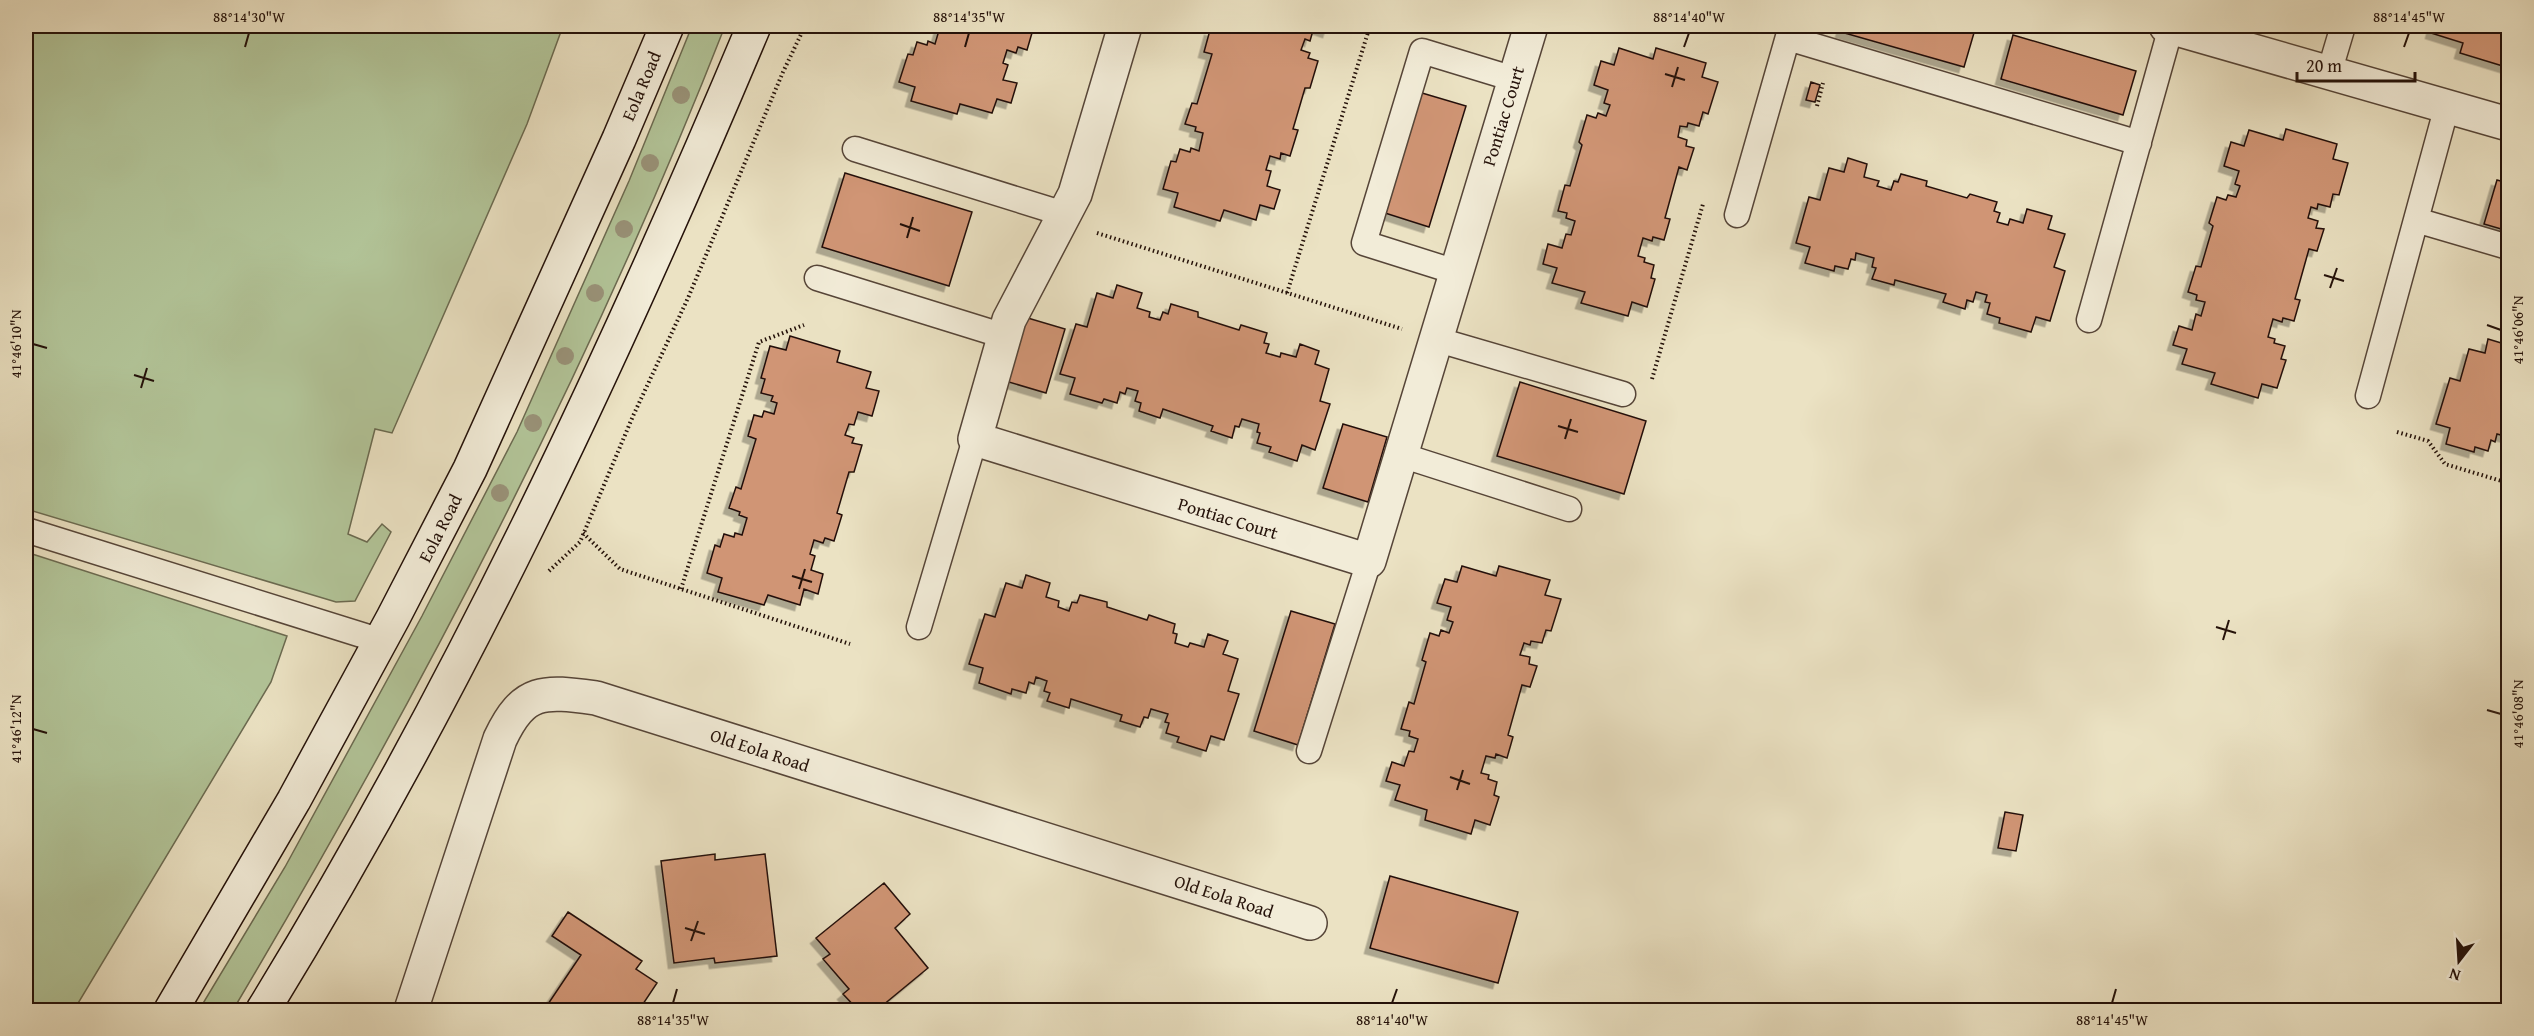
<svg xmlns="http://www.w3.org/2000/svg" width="2534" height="1036" viewBox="0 0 2534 1036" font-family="'Gentium Book Plus',serif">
	<defs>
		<filter id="shadow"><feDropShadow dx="-5.5" dy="5.5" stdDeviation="0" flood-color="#0004"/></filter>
	</defs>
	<rect width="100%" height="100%" fill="#ebe2c3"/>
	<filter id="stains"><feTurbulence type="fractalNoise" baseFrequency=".00333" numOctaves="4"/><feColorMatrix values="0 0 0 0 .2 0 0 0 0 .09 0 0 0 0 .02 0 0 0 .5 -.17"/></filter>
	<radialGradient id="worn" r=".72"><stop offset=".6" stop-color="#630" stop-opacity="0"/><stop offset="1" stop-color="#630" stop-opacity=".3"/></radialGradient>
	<path fill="#b2c498" stroke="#6b6a50" stroke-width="1.5" d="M26,26H563L527,124L392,433L375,429L348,534L367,542L382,524L391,532L355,601L336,602L26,509Z
		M692,26H725C591,368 420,695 233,1010H199L285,867L422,616L517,432L629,181Z
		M26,552L287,636L271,682L74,1010H26Z"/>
	<path fill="#d09574" stroke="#241109" stroke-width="1.5" filter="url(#shadow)" d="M937,26H1034L1027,50L1018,47L1016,53L1007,50L1003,63L1008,65L1003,80L1017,83L1011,103L997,99L992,113L960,104L957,114L911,101L915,87L899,82L908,54L913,55L917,42L927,45L928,41L935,44L940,27Z
		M1220,26L1230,29L1231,26H1330L1328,32L1314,27L1310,41L1305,39L1301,50L1310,53L1308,58L1318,61L1310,88H1305L1293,129L1298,130L1290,156L1281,153L1280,159L1270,156L1266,170L1271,171L1267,186L1280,190L1274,209L1260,205L1256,220L1224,210L1220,221L1174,207L1178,193L1163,189L1171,161L1176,162L1180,149L1190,152L1191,148L1199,151L1203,133L1195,131L1196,127L1185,124L1192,103L1197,104L1212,54L1204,52L1210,30L1218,33Z
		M1843,26H1976L1964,67L1841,32Z
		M2433,26H2508V59L2506,67L2460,53L2463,43L2431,33Z
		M2013,35L2136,71L2123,115L2001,79Z
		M1619,48L1653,59L1656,48L1706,63L1702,77L1718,82L1708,114L1703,112L1699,126L1688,123L1687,127L1680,126L1678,137L1687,140L1686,146L1694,148L1687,170L1679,167L1665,218L1670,219L1664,240L1653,237L1652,241L1643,238L1638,256L1645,258L1644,262L1654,265L1651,278L1655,279L1647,307L1632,302L1628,316L1581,303L1585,292L1552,283L1557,268L1543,264L1548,244L1562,248L1566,234L1571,235L1575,221L1566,218L1567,213L1558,211L1565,185L1570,186L1582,145L1579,142L1587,115L1596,118L1598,113L1606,116L1610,105L1604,103L1608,90L1594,85L1601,61L1614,65Z
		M1811,82L1820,85L1815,102L1806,100Z
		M1422,93L1466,106L1429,227L1385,213Z
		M2286,129L2337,144L2333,159L2348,163L2339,195L2333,194L2330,207L2318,204L2317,209L2311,207L2308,218L2318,221L2316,228L2324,229L2317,251L2309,249L2295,299L2300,300L2294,321L2283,318L2282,322L2273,319L2268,337L2275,339L2274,343L2285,346L2281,359L2286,360L2277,388L2262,384L2258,398L2211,384L2215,373L2182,364L2187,349L2173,345L2179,326L2192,330L2196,314L2201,316L2205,302L2196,300L2197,295L2188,292L2196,266L2201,267L2213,226L2209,223L2217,197L2226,200L2228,195L2236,197L2240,186L2235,184L2239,171L2224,166L2231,142L2244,146L2249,130L2283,140Z
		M1848,158L1867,164L1864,177L1879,181L1877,186L1891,190L1894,181L1898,182L1901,174L1927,181L1926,186L1967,198L1970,194L1997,202L1994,211L2000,213L1997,222L2008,225L2010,219L2023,223L2027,209L2052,216L2048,229L2065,234L2054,267L2065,271L2050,321L2036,317L2031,332L1999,323L2000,318L1987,314L1990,303L1985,302L1987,295L1976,292L1973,302L1967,300L1965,309L1943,302L1946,294L1895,280L1894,285L1872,279L1876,268L1872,267L1874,258L1856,253L1855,260L1851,259L1848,269L1835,266L1834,271L1805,263L1810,247L1796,243L1809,197L1820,200L1829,168L1844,172Z
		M845,173L972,212L949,286L822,247Z
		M2497,180L2508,183V231L2484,224Z
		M1117,285L1142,293L1137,308L1150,312L1149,317L1160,320L1163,312L1168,314L1171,304L1198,312V317L1239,330L1241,325L1267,333L1264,343L1269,344L1266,353L1280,357L1281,353L1296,357L1300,344L1319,351L1315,364L1329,369L1320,401L1330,404L1315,450L1302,445L1297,461L1269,452L1271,447L1257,443L1260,433L1257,432L1259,424L1242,419L1239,427L1235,426L1232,438L1211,431L1213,426L1163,409L1160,418L1139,411L1141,403L1135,401L1138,391L1127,388L1125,394L1120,392L1117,403L1104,399L1102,403L1070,394L1075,378L1060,374L1076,324L1087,327L1097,293L1113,298Z
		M1021,316L1065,329L1046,393L1002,380Z
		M790,336L840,351L837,362L871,372L866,388L879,391L872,416L858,412L854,425L849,424L845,435L854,438L852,443L862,445L854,472H849L837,513L842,515L834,541L825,538L823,543L814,540L810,554L815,556L811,570L823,574L818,594L804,589L800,605L768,595L764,605L718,592L722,578L707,573L715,545L720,547L724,534L734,537L735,533L742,535L747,518L739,515L740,512L729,508L736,487L741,489L756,439L748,436L754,415L762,417L764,411L774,414L777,403L771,401L773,396L761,393L765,379L761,378L770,346L786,350Z
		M2488,339L2508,345L2504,358L2508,359V437L2497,434L2495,442L2491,440L2488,451L2475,447L2474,452L2446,444L2450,428L2436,424L2450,378L2460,381L2469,349L2485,353Z
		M1520,382L1646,421L1624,494L1497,456Z
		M1343,424L1387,437L1368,502L1323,488Z
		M1462,566L1496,576L1499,566L1550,580L1545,595L1561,599L1551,631L1546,630L1542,643L1531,641L1530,645L1524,643L1520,655L1530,657L1529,664L1537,666L1530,687L1522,685L1508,735L1513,737L1507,758L1496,754L1495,758L1486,756L1481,773L1489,775L1488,779L1497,782L1494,795L1499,797L1490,825L1475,820L1471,834L1425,820L1427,810L1395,800L1400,785L1386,781L1392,762L1404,766L1409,751L1414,752L1418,739L1409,736L1410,731L1401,729L1409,702L1414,704L1426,662L1422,660L1430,633L1439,636L1441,630L1449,633L1453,622L1447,620L1451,607L1437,603L1445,579L1457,582Z
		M1026,575L1050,583L1046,597L1059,601L1058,607L1069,611L1072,602L1077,603L1080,595L1107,602V607L1147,620L1149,615L1175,624L1173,633L1177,634L1175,643L1188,647L1190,643L1204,647L1208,634L1228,641L1223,654L1238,659L1228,691L1239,694L1224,740L1211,736L1206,751L1177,742L1179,737L1166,733L1169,723L1165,722L1168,714L1151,709L1148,718L1144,717L1140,727L1120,721L1122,715L1071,699L1069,708L1047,701L1050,693L1044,691L1047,681L1036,677L1034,684L1029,682L1026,693L1012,689L1011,694L979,683L983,668L969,664L985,614L995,617L1006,583L1022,588Z
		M1291,611L1335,624L1298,745L1254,731Z
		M2005,812L2023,815L2016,851L1998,848Z
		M715,854V860L765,854L777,956L715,963L714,958L674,963L661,861Z
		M1390,876L1518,912L1498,983L1370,948Z
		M884,883L910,914L895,928L928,968L877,1010H858L843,994L849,989L823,959L830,954L816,938Z
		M568,912L642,961L636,969L657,983L639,1010H544L581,955L552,936Z"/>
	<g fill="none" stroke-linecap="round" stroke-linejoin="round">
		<defs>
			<path id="service" d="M1788,38L2139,143
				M2329,73L2343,26
				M855,149L1064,214
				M1737,215L1791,26
				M2416,220L2508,247
				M1456,272L1364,243L1422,51L1514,79
				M817,278L1004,336
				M2089,320L2171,27
				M1435,339L1623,394
				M2368,396L2447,106
				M1401,455L1569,509
				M26,530L381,641
				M919,627L975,439
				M1309,751L1369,561"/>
			<path id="minor" d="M1125,26L1075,194L1009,320L975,439L1369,561L1531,26
				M2166,26L2508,124
				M411,1010L500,739C524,688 544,691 596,698L1310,923"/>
			<path id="secondary" d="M171,1010L294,800L393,618L470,469L619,139L667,26
				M263,1010C455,697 612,364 754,26"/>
		</defs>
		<use href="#service" stroke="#564538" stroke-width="27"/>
		<use href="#minor" stroke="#564538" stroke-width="36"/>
		<use href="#secondary" stroke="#241109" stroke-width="36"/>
		<path stroke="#241109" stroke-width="4" stroke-dasharray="1.5 3" stroke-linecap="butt" d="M1817,106L1823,83
			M1097,233L1402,329
			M1287,293L1370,26
			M1652,379L1703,204
			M2397,432L2428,441L2445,464L2508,483
			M583,533L620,569L850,644
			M549,571L580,542L633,416L688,298L783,72L805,26
			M681,589L759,342L804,325"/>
		<use href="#service" stroke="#f2ecd8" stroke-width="24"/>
		<use href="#minor" stroke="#f2ecd8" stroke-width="33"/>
		<use href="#secondary" stroke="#f2ecd8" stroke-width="33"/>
	</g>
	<g fill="#999278">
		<circle cx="681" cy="95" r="9"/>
		<circle cx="650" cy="163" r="9"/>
		<circle cx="624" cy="229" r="9"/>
		<circle cx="595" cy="293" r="9"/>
		<circle cx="565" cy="356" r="9"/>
		<circle cx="533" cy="423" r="9"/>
		<circle cx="500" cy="493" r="9"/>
	</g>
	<path fill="none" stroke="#241109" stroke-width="2" d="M245,47L249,33M965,47L969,33M1684,47L1689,33M2404,47L2409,33M1665,74L1685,80M1672,87L1678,67M900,224L920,231M907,238L913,217M2324,275L2344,281M2330,288L2337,268M2487,325L2501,330M33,344L47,348M134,375L154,381M141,388L147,368M1558,426L1578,432M1565,439L1571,419M792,576L812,582M799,589L805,569M2216,627L2236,633M2223,640L2229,620M2487,710L2501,714M33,729L47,733M1450,777L1470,784M1457,790L1463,770M685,928L705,934M691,941L698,921M673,1003L677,989M1392,1003L1397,989M2112,1003L2116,989"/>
	<g text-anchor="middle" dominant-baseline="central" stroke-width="6" stroke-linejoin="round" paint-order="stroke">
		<g font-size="18" fill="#241109" stroke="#f2ecd8">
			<text transform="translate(641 86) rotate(-67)">Eola Road</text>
			<text transform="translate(1503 116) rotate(-73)">Pontiac Court</text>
			<text transform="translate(1228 518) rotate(17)">Pontiac Court</text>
			<text transform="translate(440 528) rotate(-63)">Eola Road</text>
			<text transform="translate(760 750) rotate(18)">Old Eola Road</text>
			<text transform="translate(1224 896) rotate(18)">Old Eola Road</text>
		</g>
	</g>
	<rect width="2534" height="1036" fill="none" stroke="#ebe2c3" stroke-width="66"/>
	<g transform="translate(2459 961) rotate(197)" stroke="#f2ecd8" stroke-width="4.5" paint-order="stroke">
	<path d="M0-4.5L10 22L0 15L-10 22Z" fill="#241109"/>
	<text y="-9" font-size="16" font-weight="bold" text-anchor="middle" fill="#241109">N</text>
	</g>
	<path d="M2297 72v9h118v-9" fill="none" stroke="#241109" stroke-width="3"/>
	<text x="2306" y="72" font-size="18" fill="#241109" stroke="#f2ecd8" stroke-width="4.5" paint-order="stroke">20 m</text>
	<rect x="33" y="33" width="2468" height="970" fill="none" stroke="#241109" stroke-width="2"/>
	<g font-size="15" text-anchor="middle" fill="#241109">
		<text x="249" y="22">88°14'30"W</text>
		<text x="969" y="22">88°14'35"W</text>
		<text x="1689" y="22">88°14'40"W</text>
		<text x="2409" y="22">88°14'45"W</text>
		<text transform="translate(2518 330) rotate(-90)" y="5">41°46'06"N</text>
		<text transform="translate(16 344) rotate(-90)" y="5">41°46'10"N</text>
		<text transform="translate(2518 714) rotate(-90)" y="5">41°46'08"N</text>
		<text transform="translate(16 729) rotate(-90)" y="5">41°46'12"N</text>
		<text x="673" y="1025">88°14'35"W</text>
		<text x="1392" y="1025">88°14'40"W</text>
		<text x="2112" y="1025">88°14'45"W</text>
	</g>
	<rect width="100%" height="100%" filter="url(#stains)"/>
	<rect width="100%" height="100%" fill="url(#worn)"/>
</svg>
